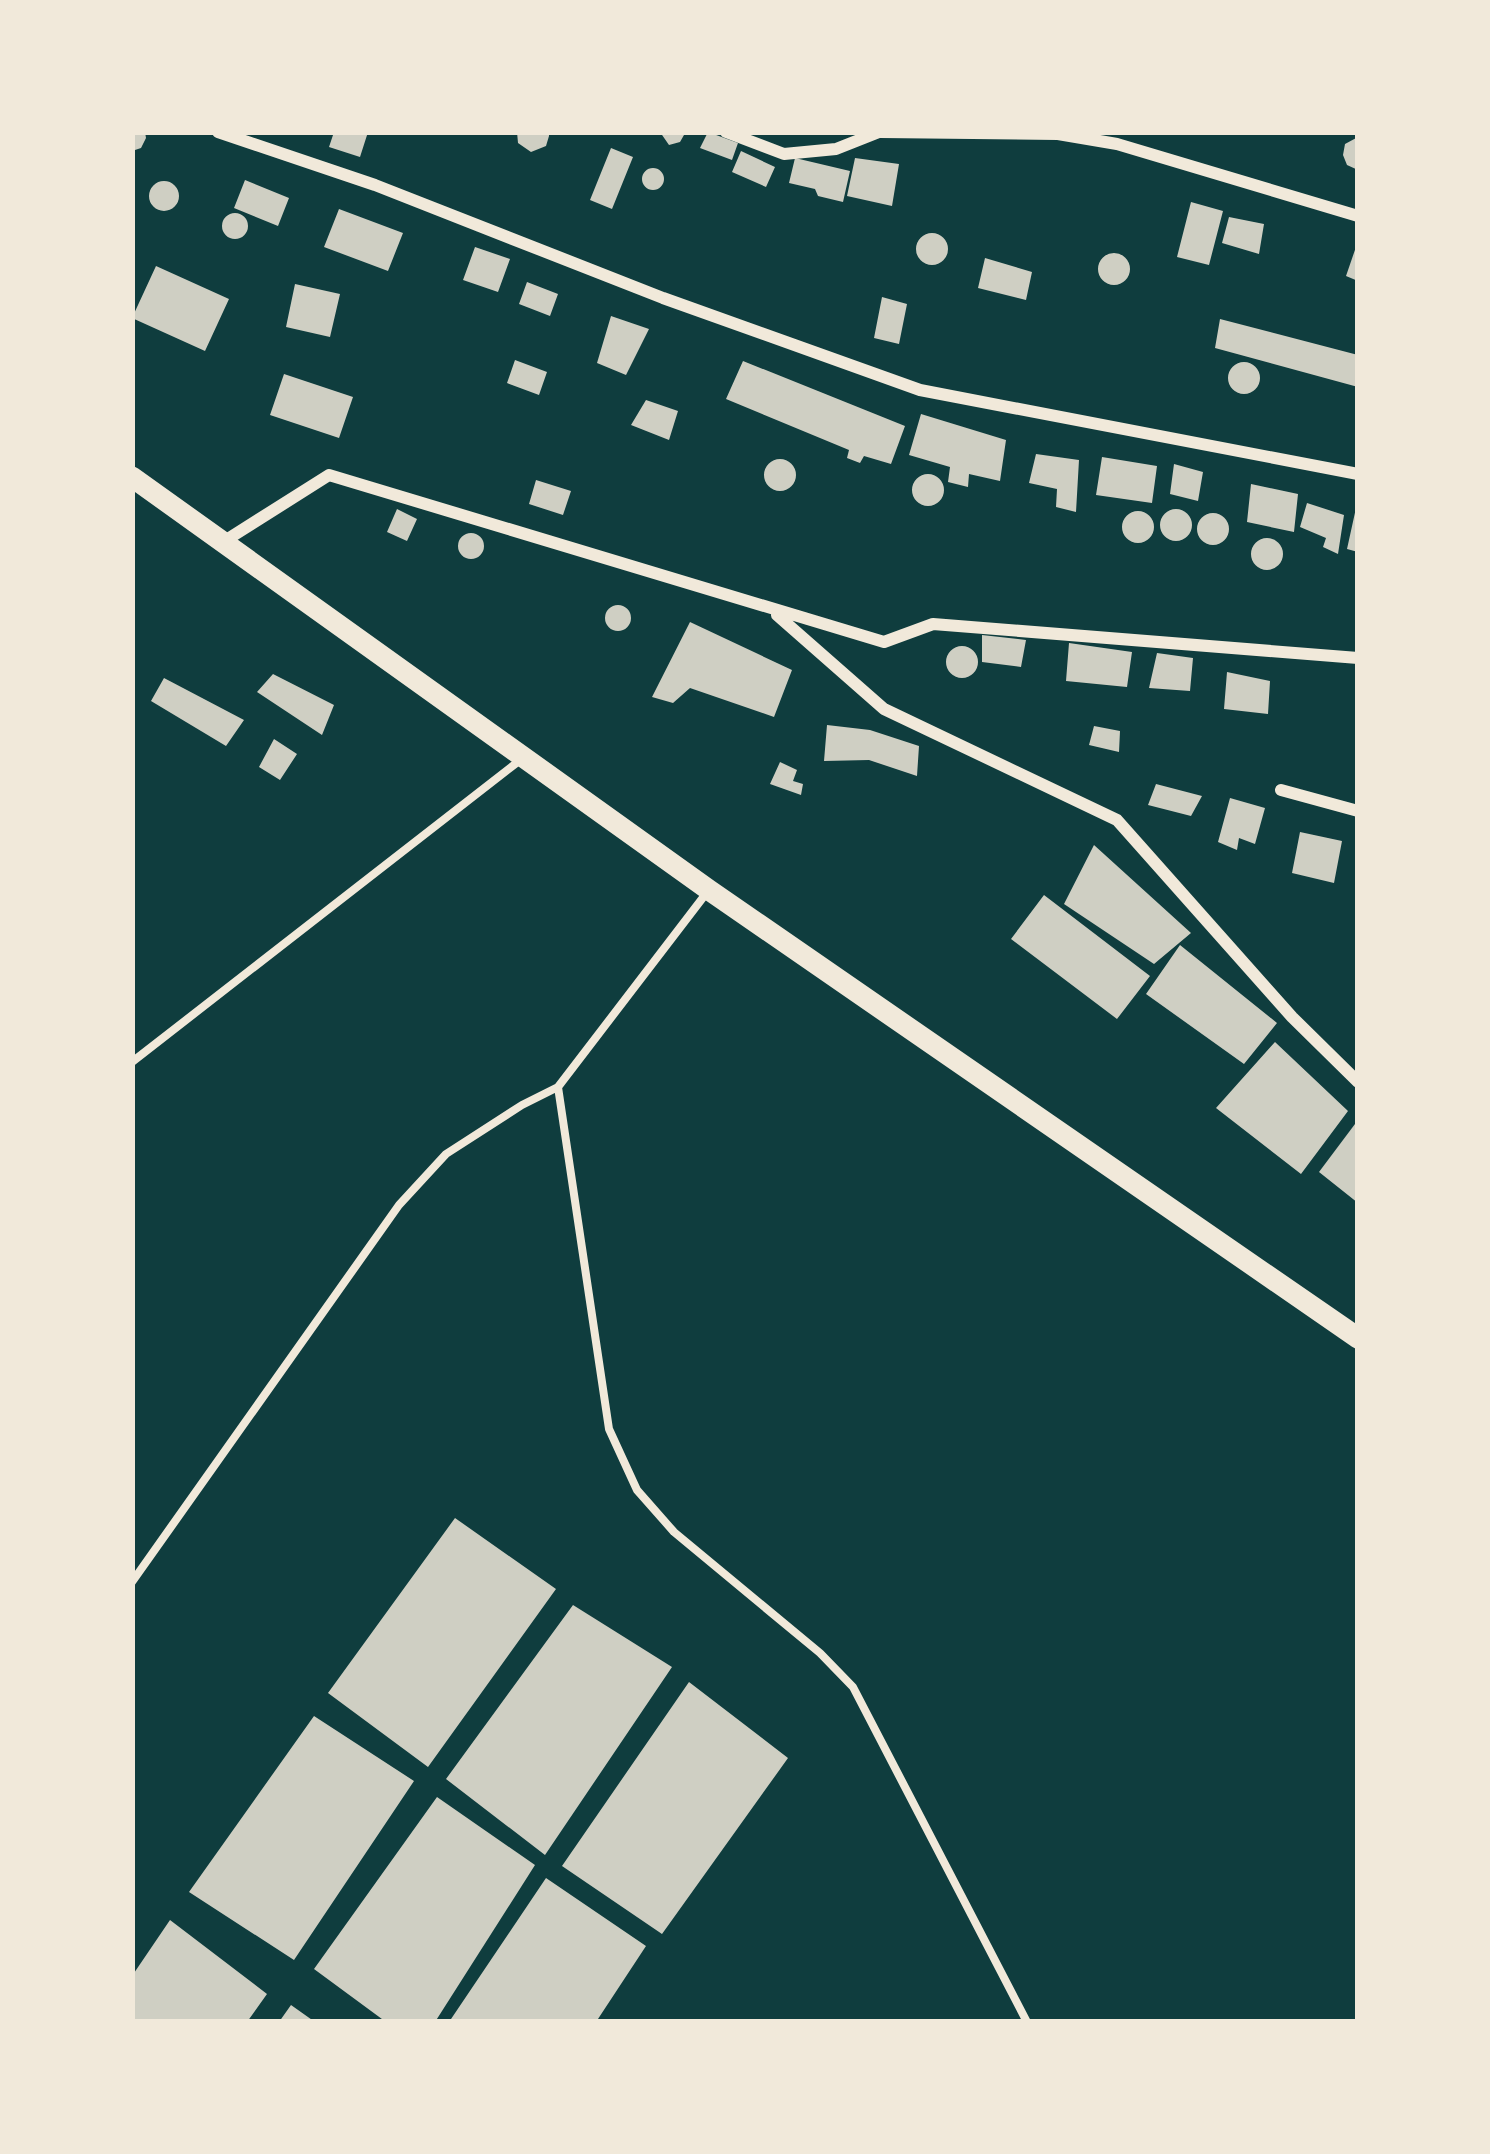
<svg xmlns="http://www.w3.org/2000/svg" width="1490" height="2154" viewBox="0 0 1490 2154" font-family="Roboto,sans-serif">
	<rect width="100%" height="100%" fill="#0f3d3e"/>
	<path fill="#cfcfc3" d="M132,132H145L146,138L141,148L132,151Z
		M334,132H368L360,157L329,147Z
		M517,132H549V136L546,146L531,152L518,143Z
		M660,132H684V135L680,142L669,145Z
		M708,132L738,143L732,160L700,148Z
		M1358,137V170L1347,165L1343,155L1345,144Z
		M611,148L633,157L612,209L590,200Z
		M741,151L775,167L766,187L732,172Z
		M795,158L850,171L843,202L818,196L815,189L789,183Z
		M855,158L899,164L892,206L847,196Z
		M642 179a11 11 0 1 1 22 0a11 11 0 1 1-22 0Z
		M245,180L289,198L278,226L234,208Z
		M149 196a15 15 0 1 1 30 0a15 15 0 1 1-30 0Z
		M1191,202L1223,211L1209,265L1177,257Z
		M339,209L403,233L388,271L324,247Z
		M222 226a13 13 0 1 1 26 0a13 13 0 1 1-26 0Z
		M1229,217L1264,224L1259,254L1222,243Z
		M916 249a16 16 0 1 1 32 0a16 16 0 1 1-32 0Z
		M1357,244L1358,245V281L1346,276Z
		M475,247L510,259L498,292L463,280Z
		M1098 269a16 16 0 1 1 32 0a16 16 0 1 1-32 0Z
		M985,258L1032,272L1026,300L978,288Z
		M156,266L229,299L205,351L132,318Z
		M527,282L558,294L550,316L519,304Z
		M295,284L340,294L330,337L286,327Z
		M882,297L907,304L899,344L874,338Z
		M611,316L649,329L626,375L597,363Z
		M1220,319L1358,355V387L1215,348Z
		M515,360L547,372L539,395L507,383Z
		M743,361L905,426L891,464L864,456L860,463L847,458L849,450L726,399Z
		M1228 378a16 16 0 1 1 32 0a16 16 0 1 1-32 0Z
		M284,374L353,397L339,438L270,415Z
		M646,400L678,411L669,440L631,425Z
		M921,414L1006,440L1000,481L969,474L968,487L948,482L950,467L909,455Z
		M1036,454L1079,460L1076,512L1056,507L1057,489L1029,483Z
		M1102,457L1157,466L1152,503L1096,495Z
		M764 475a16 16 0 1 1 32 0a16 16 0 1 1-32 0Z
		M1174,464L1203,472L1198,501L1170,494Z
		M912 490a16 16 0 1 1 32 0a16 16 0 1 1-32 0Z
		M536,480L571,491L563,515L529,504Z
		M1251,484L1298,494L1294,532L1247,522Z
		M1307,503L1344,515L1338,554L1323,547L1326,538L1300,527Z
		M1356,508H1358V552L1347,549Z
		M1160 525a16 16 0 1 1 32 0a16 16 0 1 1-32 0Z
		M397,509L417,519L407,541L387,532Z
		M1122 527a16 16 0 1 1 32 0a16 16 0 1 1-32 0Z
		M1197 529a16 16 0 1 1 32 0a16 16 0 1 1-32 0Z
		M458 546a13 13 0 1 1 26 0a13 13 0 1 1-26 0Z
		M1251 554a16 16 0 1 1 32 0a16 16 0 1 1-32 0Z
		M605 618a13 13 0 1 1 26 0a13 13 0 1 1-26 0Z
		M690,622L792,670L774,717L690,688L673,703L652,697Z
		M982,635L1026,640L1021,667L982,662Z
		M1069,643L1132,652L1127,687L1066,681Z
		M946 662a16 16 0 1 1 32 0a16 16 0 1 1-32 0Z
		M1157,653L1193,658L1190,691L1149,688Z
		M1227,672L1270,681L1268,714L1224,709Z
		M273,674L334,705L322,735L257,692Z
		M164,678L244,720L226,746L151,701Z
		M827,725L870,730L919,746L917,776L869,760L824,761Z
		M1094,726L1120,731L1119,752L1089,745Z
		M274,739L297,754L280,780L259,767Z
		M780,762L797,770L793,781L803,784L801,795L770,784Z
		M1156,784L1202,796L1191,816L1148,805Z
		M1230,798L1265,808L1255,844L1239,838L1237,850L1218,842Z
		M1300,832L1342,841L1334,883L1292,873Z
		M1094,845L1191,933L1154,964L1064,904Z
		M1044,895L1150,976L1117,1019L1011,939Z
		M1180,945L1277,1023L1244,1064L1146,994Z
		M1275,1042L1348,1111L1301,1174L1216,1108Z
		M1358,1120V1203L1319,1172Z
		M455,1518L556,1589L428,1767L328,1693Z
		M573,1605L672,1667L545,1855L446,1779Z
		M689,1682L788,1758L662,1934L562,1866Z
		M314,1716L414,1781L294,1960L189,1892Z
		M437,1797L535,1865L435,2022H386L314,1969Z
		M546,1878L646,1946L596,2022H449Z
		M170,1920L267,1994L247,2022H132V1976Z
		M291,2005L315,2022H279Z"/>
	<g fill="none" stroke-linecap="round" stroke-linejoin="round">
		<path stroke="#f1e9da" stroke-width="8" d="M132,1062L519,761
			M558,1087L609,1429L637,1490L674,1532L820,1653L853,1687L1027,2022
			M132,1582L399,1205L446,1154L522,1105L558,1087L708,891"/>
		<path stroke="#f1e9da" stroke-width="12" d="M218,132L375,185L663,298L920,390L1358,474
			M726,132L784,154L836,149L879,132
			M881,132L1058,134L1117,144L1358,216
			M223,542L329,475L884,642L933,624L1358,658
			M777,615L884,709L1117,820L1292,1017L1358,1082
			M1281,790L1358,811"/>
		<path stroke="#f1e9da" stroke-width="21" d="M132,477L709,890L1358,1338"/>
	</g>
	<rect width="1490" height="2154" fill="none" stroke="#f1e9da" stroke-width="270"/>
</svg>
